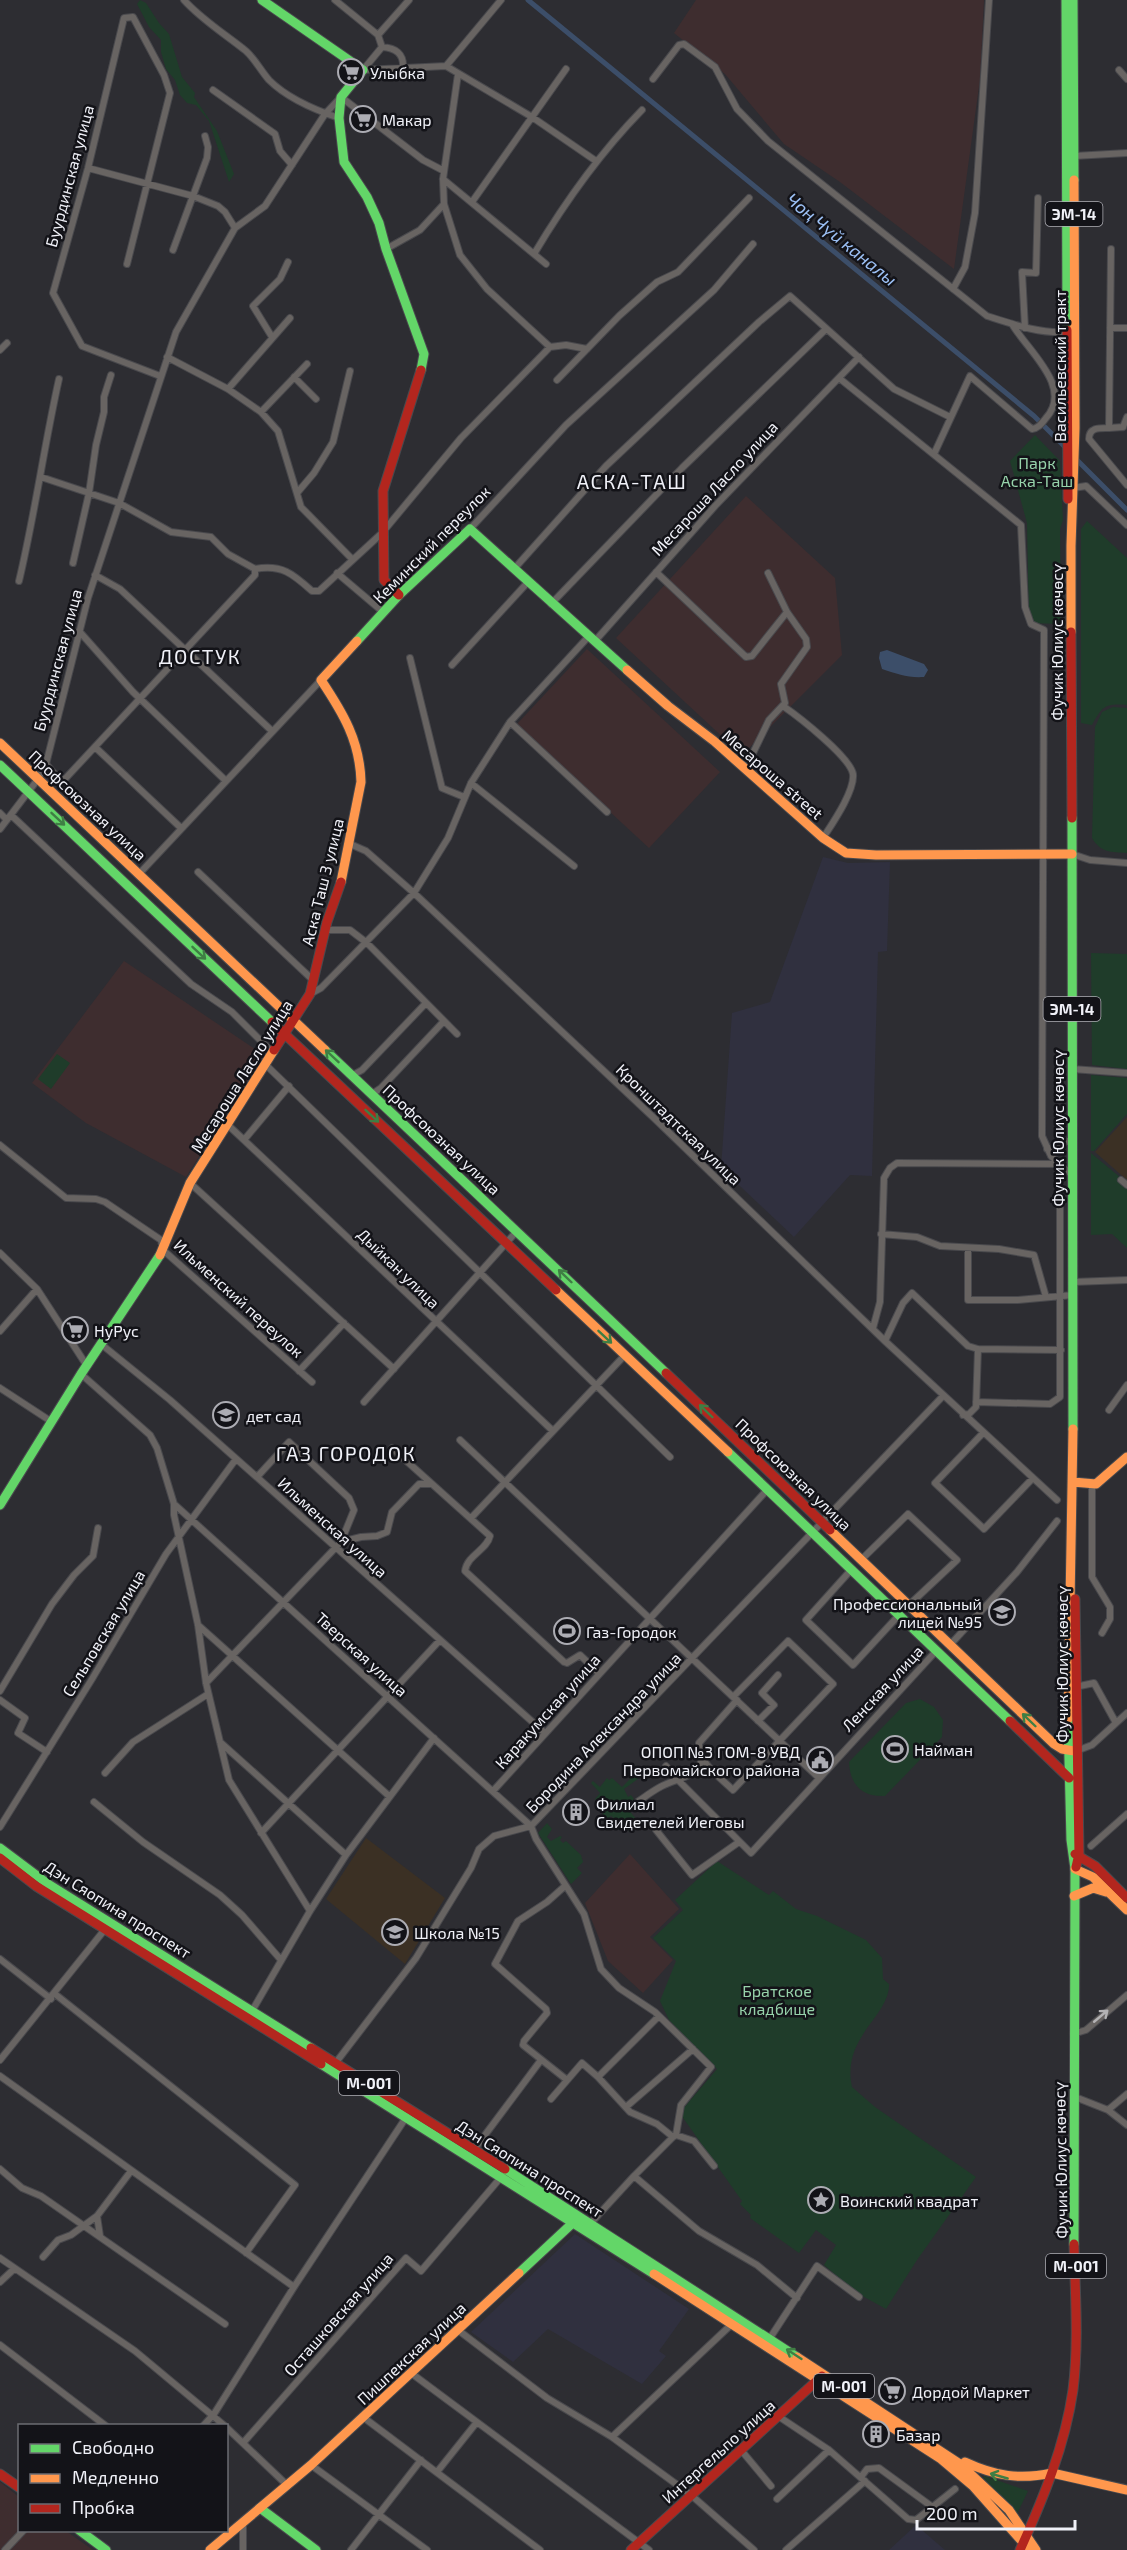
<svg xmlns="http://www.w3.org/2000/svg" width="1127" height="2550" viewBox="0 0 1127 2550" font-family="'Exo 2',sans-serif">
	<rect width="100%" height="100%" fill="#2d2d32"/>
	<path fill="#30303f" d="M823,857L848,863L890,862L887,951L878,952L872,1176L850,1175L794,1237L721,1168L732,1013L770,1002Z
		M575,2234L689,2309L659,2351L666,2356L642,2384L548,2329L513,2362L471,2332Z
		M916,2525L945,2550H889Z"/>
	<path fill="#3e2d2f" d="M696,0H984L980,79L954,269L840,182L784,144L725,74L674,33Z
		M746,496L835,578L842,655L742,755L616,638Z
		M587,649L720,772L649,848L516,725Z
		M124,961L264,1055L186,1177L86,1123L32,1083Z
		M630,1854L679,1909L650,1937L673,1960L643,1993L608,1961L585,1903Z
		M0,2482L19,2497L20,2530L66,2531L93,2550H0Z"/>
	<path fill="#3b3024" d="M1127,1117V1180L1095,1152Z
		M366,1838L445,1898L405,1964L326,1899Z"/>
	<path fill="#1f3c2a" d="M140,0L146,3L159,23L169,34L182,77L195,93L194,97L217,131L234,174L229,182L209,121L196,105L187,103L180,95L175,80L166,69L161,52V40L149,27L137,4Z
		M1035,435L1060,461L1063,520L1060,529L1061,624L1029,623L1027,523L1010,461Z
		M1087,521L1127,558V705C1106,703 1102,706 1092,725L1081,723V529Z
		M1113,707L1127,708V853C1111,852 1101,853 1092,838L1095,727L1102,712Z
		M1091,953L1127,954V1069L1092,1065Z
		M57,1054L70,1063L51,1089L38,1079Z
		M1091,1075L1127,1078V1114L1094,1151H1091Z
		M1091,1153L1127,1183V1248L1112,1234L1091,1235Z
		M920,1699L934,1707L943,1720L942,1737L885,1796C862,1797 850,1785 849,1762L906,1703Z
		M637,1772L642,1776L624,1789L628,1797L631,1795L634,1799L627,1808L637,1820L629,1832L627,1825L623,1826L609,1814L611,1816L608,1819L600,1811L603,1808L595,1799L600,1793L591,1783L593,1781L600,1787L607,1778L609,1780L612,1778L622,1787Z
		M547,1823L552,1829L547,1837L551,1841L560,1836L562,1837L560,1840L563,1843L566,1841L581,1855L583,1862L577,1868L582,1873L571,1884L538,1833Z
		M717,1861L769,1895L773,1891L796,1909L817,1916L866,1940L882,1958L883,1979L889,1984C890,2016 841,2037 852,2087L875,2107L976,2177L917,2260L886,2309L857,2293L824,2265L836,2245L816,2230L799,2253L750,2218L751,2215L740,2204L742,2201L681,2115L682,2110L717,2069L669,2020L660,2001L676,1961L653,1938L683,1910L675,1900Z
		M985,2476L1028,2491L1016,2516L983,2477Z"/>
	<path fill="#3c4e69" d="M887,650L924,664L928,670L924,677C907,678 898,674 882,669L879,658L880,652Z"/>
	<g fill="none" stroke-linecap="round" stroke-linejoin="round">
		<path stroke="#3c4e69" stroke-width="5" d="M528,0L1034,416L1067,449
			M1073,456L1127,510"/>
		<defs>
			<path id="street" d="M184,0C202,20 225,34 246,51C255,59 261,71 269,80C287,98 315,110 339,118
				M335,0L378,35L382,47
				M378,35L409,0
				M382,47C396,48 404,54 403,68
				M446,66L501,0
				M363,70L446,66L532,117L596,161
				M363,70L382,47
				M1119,70L1127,79
				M458,74L443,179L444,204L460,255L487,289L550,347
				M653,79L679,45L684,44L715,67L737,109L768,141L987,316C1012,324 1040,334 1067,332
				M213,90L275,134L280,151L292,165
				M1074,156L1127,153
				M88,168L193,196L218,206L225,212L235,228
				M443,179L546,264
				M472,202L566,69
				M386,249L420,230L444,204
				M1111,249L1109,428L1123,427
				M173,250L207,158L208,147L205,136
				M534,254C565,202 599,154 642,110
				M127,264L170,93L164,75L133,17L124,18L88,168L53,293L82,346L160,376
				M953,289L965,267L975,213L989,0
				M1025,328L1022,272L1036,273L1038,198
				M1110,328H1127
				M272,337L253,306L280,279L288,262
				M0,350L7,343
				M167,357L228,389L261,412L278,431L301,507L352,559
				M294,377L316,399
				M839,378L1021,525L1025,607L1031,624L1044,630L1042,1136L1051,1156L1073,1176
				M557,380L619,316L657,282L678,272L749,198
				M228,389L290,318
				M261,412L307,364
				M1123,427L1127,417
				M1109,428C1100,428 1089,427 1089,439L1127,485
				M934,454L970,376L1032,429C1039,428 1042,423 1046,418C1074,387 1027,350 1012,324
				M41,477L119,503L171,532L211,537L228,554L255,569V575L64,780L59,779L46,764
				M1073,488L1086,486L1127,525
				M297,493L314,473L333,442L350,371
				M470,529L566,425L714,290L753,244
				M73,563L89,493L96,445L104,412V397L111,375
				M255,569C282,564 293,574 312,591H319L382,533L461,438L550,347L566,345L587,349
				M514,569L606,466L759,322L790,296L894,389L950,417
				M656,572L746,657L752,656L787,612
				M337,573L383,612
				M95,575L120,589L272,731
				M19,581C35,514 44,446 59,379
				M551,604L682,468L826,329
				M79,631L133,692L225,780
				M595,641L715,506L859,357
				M410,658L442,788L464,797
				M452,665L528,582
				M783,706C799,717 850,757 853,774C855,791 832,824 823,838
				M510,722L607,812
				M95,747L181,828
				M743,767L753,753L769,720L785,703L781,684L807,647L806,639L787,612L768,573
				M471,783L574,866
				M0,813L7,820
				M11,815L191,984L232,1012L273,1053
				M0,829L38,779L46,764L88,598L176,332L235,228L265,206L325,114L341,97L423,160L444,171
				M350,844L366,851L414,893L654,1118L885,1341L1057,1500
				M1072,854L1090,860L1127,863
				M198,872L314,981
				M139,874L321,680
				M325,930H350L367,943L457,1034
				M310,994L321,988L414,893L448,838L471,783L510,722L589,636
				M266,1065L670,1457
				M1072,1069L1127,1073
				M353,1075L362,1070L426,1003
				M372,1094L381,1088L444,1021
				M228,1125L553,1431
				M244,1140L289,1086
				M0,1145L66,1198L96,1199L105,1202L161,1240L163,1250L312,1382
				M1047,1149L1055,1148L1072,1139
				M1121,1180L1127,1185
				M190,1183L394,1369
				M881,1234L917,1237L940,1246L999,1249L1034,1255L1046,1297
				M968,1248V1300H1018L1073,1295
				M0,1253L37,1289L87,1366
				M1073,1282L1127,1280
				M873,1328L880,1302L884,1178L890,1168L897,1163L1058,1164
				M0,1331L37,1289
				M885,1341L903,1303L912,1293L968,1346L978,1349L1061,1350
				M101,1344L170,1400L545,1733
				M299,1371L344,1323
				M81,1374L150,1435L157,1448L174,1504V1515L198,1625L206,1683L229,1780L310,1911
				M0,1388L52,1422
				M364,1402L517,1231
				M976,1402L1050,1404L1060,1397V1190
				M1109,1410L1127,1385
				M963,1415L969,1414L976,1407L978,1349
				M983,1433L935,1483L984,1529L1032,1479
				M460,1440L819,1778
				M392,1448L490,1536C487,1550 467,1555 465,1571L564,1662L567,1663L580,1655L599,1673
				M1092,1485V1577L1110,1607V1619L1102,1633
				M174,1504L531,1826L536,1839L584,1914L601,1969L619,1988L655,2012L711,2067L681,2105L676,2135L673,2137
				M472,1517L625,1355
				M341,1542L361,1537L377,1536L387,1532L392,1512L419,1484H430
				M861,1560L908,1514L957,1560L909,1605
				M851,1570L806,1620L853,1665L899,1615
				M198,1625L389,1796
				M950,1645L1017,1572L1057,1521
				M206,1683L341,1542L354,1510L349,1498L289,1442L257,1477
				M1075,1687L1094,1683L1116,1723
				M0,1691L52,1604L74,1575L93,1556L98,1528
				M733,1697L788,1641L833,1684L733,1790C720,1777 698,1763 699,1743L737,1700
				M0,1700L25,1718L18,1733L47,1752
				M758,1721L774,1705L762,1693L778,1675
				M220,1742L346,1855
				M1076,1751L1092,1745L1127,1713
				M666,1766L678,1780L751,1853L937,1650
				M105,1773L133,1742L208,1694
				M493,1791L767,1490
				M94,1802L143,1842L220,1895L242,1915L281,1960
				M633,1805C642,1799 652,1791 662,1786C677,1778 697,1778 702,1759
				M531,1826L943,1396
				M0,1827L92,1679L166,1554L236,1459
				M656,1830L692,1875L739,1842
				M261,1833L440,1640
				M1091,1846L1127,1814
				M565,1886L547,1902L518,1921L495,1964L546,2009L547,2013L524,2041L523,2045L567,2080
				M0,1959L51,1999
				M55,1994L295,2185L246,2253
				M252,2011L310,1911L346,1855L434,1738
				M1073,2034L1086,2030L1127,1995
				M0,2060L106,1928
				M334,2065L416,1958L471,1868L479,1849L494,1836L531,1826
				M0,2076L294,2287
				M598,2077L659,2016
				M1075,2097L1108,2110L1127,2094
				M551,2099L582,2063L598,2077L630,2112L657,2124L673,2137L634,2176L590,2224
				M626,2107L693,2049
				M1108,2110L1127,2125
				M676,2135L694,2141L714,2166
				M473,2151L541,2060
				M0,2169L22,2188L41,2196L225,2324
				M634,2176L699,2231L757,2265L797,2298
				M100,2236L97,2216L131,2171
				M43,2257L58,2240L71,2235L97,2216
				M0,2258L135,2351L225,2426
				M0,2282L14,2269
				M458,2330L547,2398L612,2437L691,2495L754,2550
				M770,2338L817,2266L859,2297
				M0,2345L106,2426
				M411,2373L649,2550
				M778,2416L829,2450L908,2519L916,2520L955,2489
				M363,2417L540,2550
				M203,2426L214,2414L294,2287L407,2116
				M226,2427L288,2486
				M612,2437L734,2322
				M243,2443L406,2258L421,2271L502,2176
				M741,2450L771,2486
				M311,2465L427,2550
				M437,2472L477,2422
				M861,2477L867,2469L879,2468L931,2506
				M777,2499L829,2450
				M5,2550L24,2530
				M243,2550V2521
				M351,2550L421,2460
				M786,2550L865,2481"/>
			<path id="fast" d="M262,0L363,70L341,97L339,118L344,162L367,197L379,223L386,249L424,354L421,370
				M1066,0L1067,330
				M1073,0L1074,180
				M357,641L399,595L470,529L627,670
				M0,765L272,1022
				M1072,818L1073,1429
				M325,1050L666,1373
				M728,1452L1010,1721
				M0,1505L81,1374L160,1255
				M1068,1719L1071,1840L1075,1869L1074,2244
				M0,1848L48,1884L311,2048
				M321,2064L654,2274
				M505,2169L797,2357
				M519,2273L578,2218
				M260,2508L316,2550
				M79,2530L106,2550"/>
			<path id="slow" d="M1071,632V546L1075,428L1074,180
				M627,670L668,706L714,741L823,838L846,853L876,855L1072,854
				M0,743L325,1050
				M341,882L361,782C360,741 343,713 321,680L357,641
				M160,1255L190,1183L274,1050
				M556,1290L728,1452
				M1073,1482L1096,1484L1127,1457
				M830,1530L1054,1744L1062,1749L1074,1751
				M1068,1719L1073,1429
				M1075,1869L1093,1877L1127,1910
				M1074,1896L1093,1888L1106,1892
				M654,2274L941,2459L973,2486L1027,2547
				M797,2357L960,2464L1009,2510L1036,2550
				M965,2462C995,2476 1020,2480 1052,2473
				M1052,2473L1127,2490
				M210,2550L311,2465L519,2273"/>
			<path id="jam" d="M1067,330L1068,499
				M399,595L384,580L383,491L421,370
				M1071,632L1072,818
				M272,1022L556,1290
				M274,1050L310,994L327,922L341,882
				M666,1373L830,1530
				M1075,1599L1079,1854L1076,1867
				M1010,1721L1069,1778
				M1075,1854L1095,1866L1127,1898
				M0,1858L36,1886L321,2064
				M311,2048L505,2169
				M0,2474L20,2488
				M631,2550L822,2376
				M1020,2550C1043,2499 1065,2446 1073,2390C1079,2342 1075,2292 1074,2244"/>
		</defs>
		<use href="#street" stroke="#49494d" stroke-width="8"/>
		<use href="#fast" stroke="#49494d" stroke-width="11"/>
		<use href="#slow" stroke="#49494d" stroke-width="11"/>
		<use href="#jam" stroke="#49494d" stroke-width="11"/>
		<use href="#street" stroke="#686462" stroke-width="6"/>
		<use href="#fast" stroke="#63d668" stroke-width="9"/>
		<use href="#slow" stroke="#ff974d" stroke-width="9"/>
		<use href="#jam" stroke="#b3261e" stroke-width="9"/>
	</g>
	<defs><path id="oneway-shaft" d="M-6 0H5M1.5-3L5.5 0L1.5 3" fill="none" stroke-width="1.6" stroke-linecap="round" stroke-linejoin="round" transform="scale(1.5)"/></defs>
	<g stroke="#3f7e44">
		<use href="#oneway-shaft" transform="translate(58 819) rotate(43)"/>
		<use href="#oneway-shaft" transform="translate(199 953) rotate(43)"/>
		<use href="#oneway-shaft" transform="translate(332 1056) rotate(-137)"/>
		<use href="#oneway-shaft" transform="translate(372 1116) rotate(43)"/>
		<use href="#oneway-shaft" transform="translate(565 1276) rotate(-136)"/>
		<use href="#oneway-shaft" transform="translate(605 1337) rotate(43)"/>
		<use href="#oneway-shaft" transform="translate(706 1411) rotate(-136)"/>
		<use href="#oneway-shaft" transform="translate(1029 1720) rotate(-136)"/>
		<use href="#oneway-shaft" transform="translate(794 2354) rotate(-147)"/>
		<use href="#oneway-shaft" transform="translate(999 2476) rotate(-164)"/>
	</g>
	<use stroke="#b3b2b4" href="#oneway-shaft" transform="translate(1101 2016) rotate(-40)"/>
	<defs>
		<symbol id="supermarket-ring" viewBox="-11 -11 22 22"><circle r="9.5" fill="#131318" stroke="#acacb3" stroke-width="1.5"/><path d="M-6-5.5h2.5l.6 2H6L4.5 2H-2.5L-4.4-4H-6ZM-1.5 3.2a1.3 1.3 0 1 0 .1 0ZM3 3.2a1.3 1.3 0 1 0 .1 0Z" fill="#acacb3"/></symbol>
		<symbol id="school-ring" viewBox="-11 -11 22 22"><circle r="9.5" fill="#131318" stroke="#acacb3" stroke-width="1.5"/><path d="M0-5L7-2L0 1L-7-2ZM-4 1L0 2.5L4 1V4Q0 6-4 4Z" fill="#acacb3"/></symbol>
		<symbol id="university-ring" viewBox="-11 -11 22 22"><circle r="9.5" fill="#131318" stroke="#acacb3" stroke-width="1.5"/><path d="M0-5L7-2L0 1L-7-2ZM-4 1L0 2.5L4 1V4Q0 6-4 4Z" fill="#acacb3"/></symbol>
		<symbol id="stadium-ring" viewBox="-11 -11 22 22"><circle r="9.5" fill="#131318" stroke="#acacb3" stroke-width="1.5"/><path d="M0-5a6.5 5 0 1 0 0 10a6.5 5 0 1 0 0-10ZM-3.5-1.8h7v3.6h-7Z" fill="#acacb3"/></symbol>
		<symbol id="civic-ring" viewBox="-11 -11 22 22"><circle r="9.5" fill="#131318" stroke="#acacb3" stroke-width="1.5"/><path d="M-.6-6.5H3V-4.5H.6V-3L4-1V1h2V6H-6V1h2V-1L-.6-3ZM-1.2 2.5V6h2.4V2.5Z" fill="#acacb3"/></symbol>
		<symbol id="building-ring" viewBox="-11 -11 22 22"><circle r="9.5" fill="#131318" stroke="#acacb3" stroke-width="1.5"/><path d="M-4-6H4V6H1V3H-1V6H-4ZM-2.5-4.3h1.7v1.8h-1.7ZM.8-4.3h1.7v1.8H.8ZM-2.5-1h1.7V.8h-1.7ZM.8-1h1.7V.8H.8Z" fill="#acacb3"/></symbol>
		<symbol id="sight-ring" viewBox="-11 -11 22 22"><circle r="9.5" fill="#131318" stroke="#acacb3" stroke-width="1.5"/><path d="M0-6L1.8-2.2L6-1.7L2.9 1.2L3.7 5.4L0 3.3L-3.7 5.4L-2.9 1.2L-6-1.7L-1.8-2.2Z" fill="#acacb3"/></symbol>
	</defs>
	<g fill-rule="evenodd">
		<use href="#supermarket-ring" x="336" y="57" width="30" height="30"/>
		<use href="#supermarket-ring" x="348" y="104" width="30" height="30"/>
		<use href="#supermarket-ring" x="60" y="1315" width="30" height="30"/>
		<use href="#school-ring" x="211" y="1400" width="30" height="30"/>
		<use href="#university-ring" x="987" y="1597" width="30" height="30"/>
		<use href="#stadium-ring" x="552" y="1616" width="30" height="30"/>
		<use href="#stadium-ring" x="880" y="1734" width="30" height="30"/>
		<use href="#civic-ring" x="805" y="1745" width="30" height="30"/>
		<use href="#building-ring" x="561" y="1797" width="30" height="30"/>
		<use href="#school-ring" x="380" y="1917" width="30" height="30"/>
		<use href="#sight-ring" x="806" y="2185" width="30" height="30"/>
		<use href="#supermarket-ring" x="877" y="2376" width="30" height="30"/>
		<use href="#building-ring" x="861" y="2419" width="30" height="30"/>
	</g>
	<g text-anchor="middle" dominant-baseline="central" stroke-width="5" stroke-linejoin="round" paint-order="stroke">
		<g fill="#131318" stroke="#aeaeb5" stroke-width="1.5">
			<rect x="1045.5" y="202" width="57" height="24" rx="4.5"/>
			<rect x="1043.5" y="997" width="57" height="24" rx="4.5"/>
			<rect x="339" y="2071" width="60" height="24" rx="4.5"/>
			<rect x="1046" y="2254" width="60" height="24" rx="4.5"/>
			<rect x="814" y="2374" width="60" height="24" rx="4.5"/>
		</g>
		<g font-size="15" font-weight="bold" fill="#f0f1f8">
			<text x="1074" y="214">ЭМ-14</text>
			<text x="1072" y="1009">ЭМ-14</text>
			<text x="369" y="2083">M-001</text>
			<text x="1076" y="2266">М-001</text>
			<text x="844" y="2386">M-001</text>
		</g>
		<g font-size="16" fill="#f0f1f8" stroke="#131318" text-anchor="start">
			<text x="370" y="72">Улыбка</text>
			<text x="382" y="119">Макар</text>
			<text x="94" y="1330">НуРус</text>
			<text x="246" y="1415">дет сад</text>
			<text x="982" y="1603" text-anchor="end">Профессиональный<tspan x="982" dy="18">лицей №95</tspan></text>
			<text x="586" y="1631">Газ-Городок</text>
			<text x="914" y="1749">Найман</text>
			<text x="800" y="1751" text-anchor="end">ОПОП №3 ГОМ-8 УВД<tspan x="800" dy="18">Первомайского района</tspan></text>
			<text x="596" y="1803">Филиал<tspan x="596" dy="18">Свидетелей Иеговы</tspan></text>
			<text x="414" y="1932">Школа №15</text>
			<text x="840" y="2200">Воинский квадрат</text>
			<text x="912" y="2391">Дордой Маркет</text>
			<text x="896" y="2434">Базар</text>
		</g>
		<g font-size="16" fill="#f0f1f8" stroke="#131318">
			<text transform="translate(69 176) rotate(-75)">Буурдинская улица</text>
			<text transform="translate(1059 366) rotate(-90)">Васильевский тракт</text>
			<text transform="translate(714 488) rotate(-47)">Месароша Ласло улица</text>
			<text transform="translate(431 544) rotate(-45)">Кеминский переулок</text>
			<text transform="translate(1056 642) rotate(-90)">Фучик Юлиус көчөсү</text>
			<text transform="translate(57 660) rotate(-75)">Буурдинская улица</text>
			<text transform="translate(773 774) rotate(41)">Месароша street</text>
			<text transform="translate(88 805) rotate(43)">Профсоюзная улица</text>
			<text transform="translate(322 882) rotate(-76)">Аска Таш 3 улица</text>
			<text transform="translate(241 1076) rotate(-58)">Месароша Ласло улица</text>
			<text transform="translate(679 1124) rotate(44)">Кронштадтская улица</text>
			<text transform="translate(1057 1128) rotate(-90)">Фучик Юлиус көчөсү</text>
			<text transform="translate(442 1139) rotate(43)">Профсоюзная улица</text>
			<text transform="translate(399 1268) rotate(44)">Дыйкан улица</text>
			<text transform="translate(239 1298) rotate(42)">Ильменский переулок</text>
			<text transform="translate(794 1474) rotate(44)">Профсоюзная улица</text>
			<text transform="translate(333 1527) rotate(42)">Ильменская улица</text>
			<text transform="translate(103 1633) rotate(-59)">Сельповская улица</text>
			<text transform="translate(362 1654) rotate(42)">Тверская улица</text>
			<text transform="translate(1061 1664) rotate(-90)">Фучик Юлиус көчөсү</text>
			<text transform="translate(882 1688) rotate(-47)">Ленская улица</text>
			<text transform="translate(547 1711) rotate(-48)">Каракумская улица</text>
			<text transform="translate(603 1732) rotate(-46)">Бородина Александра улица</text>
			<text transform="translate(118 1909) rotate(32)">Дэн Сяопина проспект</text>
			<text transform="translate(1060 2160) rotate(-91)">Фучик Юлиус көчөсү</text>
			<text transform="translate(530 2168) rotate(32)">Дэн Сяопина проспект</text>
			<text transform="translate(338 2314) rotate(-49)">Осташковская улица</text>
			<text transform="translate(411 2353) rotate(-43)">Пишпекская улица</text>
			<text transform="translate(718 2451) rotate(-42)">Интергельпо улица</text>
		</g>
		<g font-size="16" fill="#97d3ab" stroke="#131318">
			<text x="1037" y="462">Парк<tspan x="1037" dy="18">Аска-Таш</tspan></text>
			<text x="777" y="1990">Братское<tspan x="777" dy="18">кладбище</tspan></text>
		</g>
		<g font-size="18" font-style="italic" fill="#9cc0f5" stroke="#131318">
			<text transform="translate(842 239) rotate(39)">Чоң Чүй каналы</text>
		</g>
		<g font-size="20" letter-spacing="1.5" fill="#f0f1f8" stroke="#131318">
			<text x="632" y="481">АСКА-ТАШ</text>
			<text x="200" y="656">ДОСТУК</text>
			<text x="346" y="1453">ГАЗ ГОРОДОК</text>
		</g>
	</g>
	<rect x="18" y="2424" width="210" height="108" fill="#131318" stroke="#6b6c72" stroke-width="1.5"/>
	<rect x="30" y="2444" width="30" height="9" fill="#63d668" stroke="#6b6c72" stroke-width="1.5"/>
	<text x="72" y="2454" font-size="18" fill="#f0f1f8">Свободно</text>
	<rect x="30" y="2474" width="30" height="9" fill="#ff974d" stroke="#6b6c72" stroke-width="1.5"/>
	<text x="72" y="2484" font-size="18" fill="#f0f1f8">Медленно</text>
	<rect x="30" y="2504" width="30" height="9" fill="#b3261e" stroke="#6b6c72" stroke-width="1.5"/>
	<text x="72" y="2514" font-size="18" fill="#f0f1f8">Пробка</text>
	<path d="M917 2520v9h158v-9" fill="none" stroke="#f0f1f8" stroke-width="3"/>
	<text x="926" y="2520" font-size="18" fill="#f0f1f8" stroke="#131318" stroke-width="4.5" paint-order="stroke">200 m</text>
</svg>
